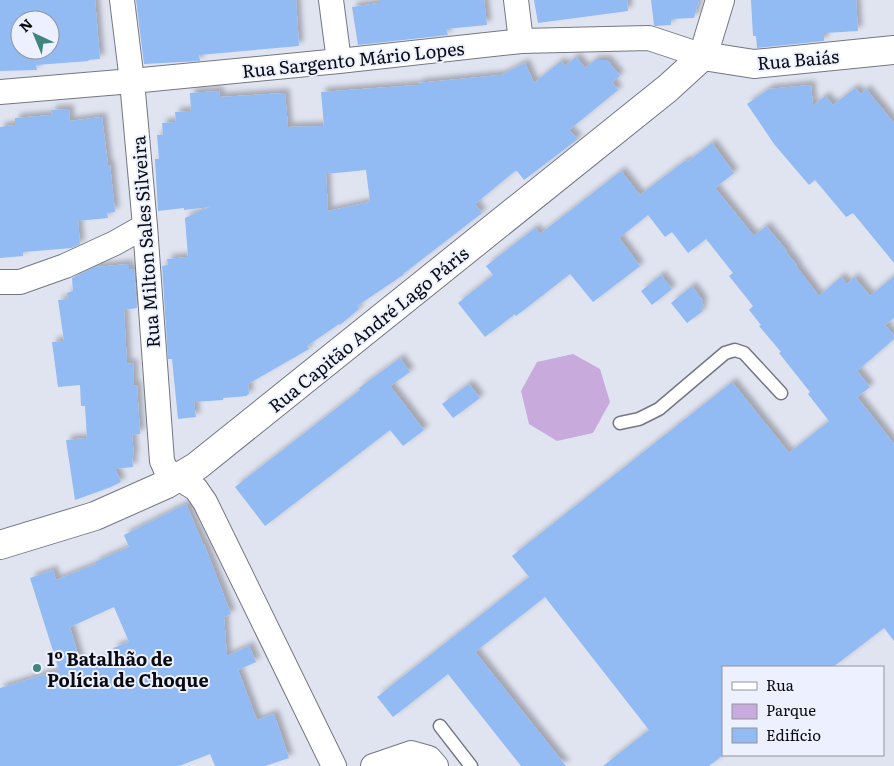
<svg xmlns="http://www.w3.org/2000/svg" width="894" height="766" viewBox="0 0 894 766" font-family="Literata,serif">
	<defs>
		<filter id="shadow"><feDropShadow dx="4.5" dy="-4.5" stdDeviation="2.5" flood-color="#0004"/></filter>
	</defs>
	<rect width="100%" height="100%" fill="#e0e4f1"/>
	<path fill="#c8aadc" d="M573,354L600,369L610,402L593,433L557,441L529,424L521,391L537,362Z"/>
	<path fill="#92baf3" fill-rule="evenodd" filter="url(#shadow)" d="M0,0H95L100,59L88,60L89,61L36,65L37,70L0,71ZM20,20H50V50H20Z
		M136,0H296L299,46L199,55L200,61L144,64Z
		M379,0H484L487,25L446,29L448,35L358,45L352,7L379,3Z
		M534,0H627L628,11L538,23Z
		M651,0H699L694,18L671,19V25L655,26L654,25Z
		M751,0H856L858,31L824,33V41L757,48L756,36H753Z
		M576,57L585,68L595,60H607L620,76L612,82L618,90L569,130L578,139L524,180L517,171H515L475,204L482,213L403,274V275L357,306L359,309L340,325L339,324L307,346L309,349L248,384L249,394L247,395V396L223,398V400L194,402L196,417L178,419L172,359H168L162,266L168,265L167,259L188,257L185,218L210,207L184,210V208L158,211L155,159H159L157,135H163L162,123L176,122L175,112L191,111L190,93L219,91L220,97L285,93L288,127L324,126L321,92L418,85V83L501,75L525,63L534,83L561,61L565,66ZM366,170L370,202L328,211L326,174Z
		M811,85L813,106L825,96L833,105L855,88L861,94L866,89L894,123V263L853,213L846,217L815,180L809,185L774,144L747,104L769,89Z
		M69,109L70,121L102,117L108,165H110L115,212L107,213L108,218L78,221L80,244L72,248L23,252V256L0,258V127L15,125V118L52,115L51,110Z
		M712,143L734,173L715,188L754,236L766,226L787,251L786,252L797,265L796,266L819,296L841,277L847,284L854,277L870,296L894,276V318L885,325L894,336V339L857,371L870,387L857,397L894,444V641L884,628L833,667H723V755L709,766H603L649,730L545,597L475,652L566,766H521L448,674L393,717L377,697L529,577L512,556L732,382L789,453L829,421L808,394L810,392L779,353L781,352L759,326L761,325L749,310L753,306L729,276L733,273L706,239L688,253L672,232L665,237L648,215L619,238L640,266L593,302L570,274L516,316L515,314L485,337L458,303L493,275L486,266L535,228L540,234L621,171L640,195L686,160L687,162Z
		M129,264V270L134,269L137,308L124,310L127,364L133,363L134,386L137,385L140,434L132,435L134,457H132L133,467L115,469L121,482L111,487L75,500L66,440L87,438L85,406H81L80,385L58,387L52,342L64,341L58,300L68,299L67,293L73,291L72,278L97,266V267Z
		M661,275L672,289L652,305L641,291Z
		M692,286L703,301L701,302L704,305L700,308L703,311L687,323L671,303Z
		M400,358L410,372L390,386L424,430L403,446L390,430L265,526L235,487L360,390L359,388Z
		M469,384L480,398L453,418L442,404Z
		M186,504L203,544H204L231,614L224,617L227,656L249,646L256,662L238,670L257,720L274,714L289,758L265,766H215L210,754L179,766H0V688L59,670L30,578L53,570L56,580L96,564L95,562L129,547L124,535ZM114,607L129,642L113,648L116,654L82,668L70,627Z"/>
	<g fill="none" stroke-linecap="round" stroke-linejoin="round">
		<defs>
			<path id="service" d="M620,423L639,419L659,409L725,353L735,350L744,353L781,393
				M440,726L471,766"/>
			<path id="minor" d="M122,0L132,81L145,226L162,461L166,470L196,489L205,502L334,766
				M331,0L339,61
				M516,0L521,41
				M0,92L132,81L339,61L521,41L649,38L703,56
				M0,282H20L65,266L115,243L145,226
				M373,766L411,753L429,758L436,766"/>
			<path id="tertiary" d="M703,56L754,64L894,50
				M703,56L720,0
				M0,545L95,516L167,484L197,466L668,88L703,56"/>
		</defs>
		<use href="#service" stroke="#747783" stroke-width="15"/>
		<use href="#minor" stroke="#747783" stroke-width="26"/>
		<use href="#tertiary" stroke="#747783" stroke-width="30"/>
		<use href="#service" stroke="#fff" stroke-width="12"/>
		<use href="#minor" stroke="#fff" stroke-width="24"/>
		<use href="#tertiary" stroke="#fff" stroke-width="28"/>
	</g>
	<circle fill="#41867c" stroke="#edf1ff" stroke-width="2" cx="37" cy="668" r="5"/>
	<g text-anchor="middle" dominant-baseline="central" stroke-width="4" stroke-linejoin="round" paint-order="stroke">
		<g font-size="18" fill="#0a0b10" stroke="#edf1ff">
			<text transform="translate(353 59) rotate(-6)">Rua Sargento Mário Lopes</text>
			<text transform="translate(798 59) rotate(-5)">Rua Baiás</text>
			<text transform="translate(145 242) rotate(-94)">Rua Milton Sales Silveira</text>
			<text transform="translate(368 329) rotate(-39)">Rua Capitão André Lago Páris</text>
		</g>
		<g font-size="18" font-weight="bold" fill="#0a0b10" stroke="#edf1ff" text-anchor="start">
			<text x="47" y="658">1º Batalhão de<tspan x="47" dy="21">Polícia de Choque</tspan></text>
		</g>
	</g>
	<rect x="722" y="666" width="162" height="90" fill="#edf1ff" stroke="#92959f"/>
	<rect x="732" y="682" width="25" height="8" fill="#ffffff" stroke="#92959f"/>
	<text x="766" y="691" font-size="15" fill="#0a0b10">Rua</text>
	<rect x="732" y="704" width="25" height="15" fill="#c8aadc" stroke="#92959f"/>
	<text x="766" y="716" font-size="15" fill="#0a0b10">Parque</text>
	<rect x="732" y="728" width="25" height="15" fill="#92baf3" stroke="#92959f"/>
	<text x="766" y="741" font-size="15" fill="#0a0b10">Edifício</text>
	<g transform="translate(35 35) rotate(316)"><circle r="24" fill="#edf1ff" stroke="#92959f"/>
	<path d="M0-4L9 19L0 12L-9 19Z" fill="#41867c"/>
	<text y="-8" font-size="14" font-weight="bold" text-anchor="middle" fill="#0a0b10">N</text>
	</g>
</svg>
